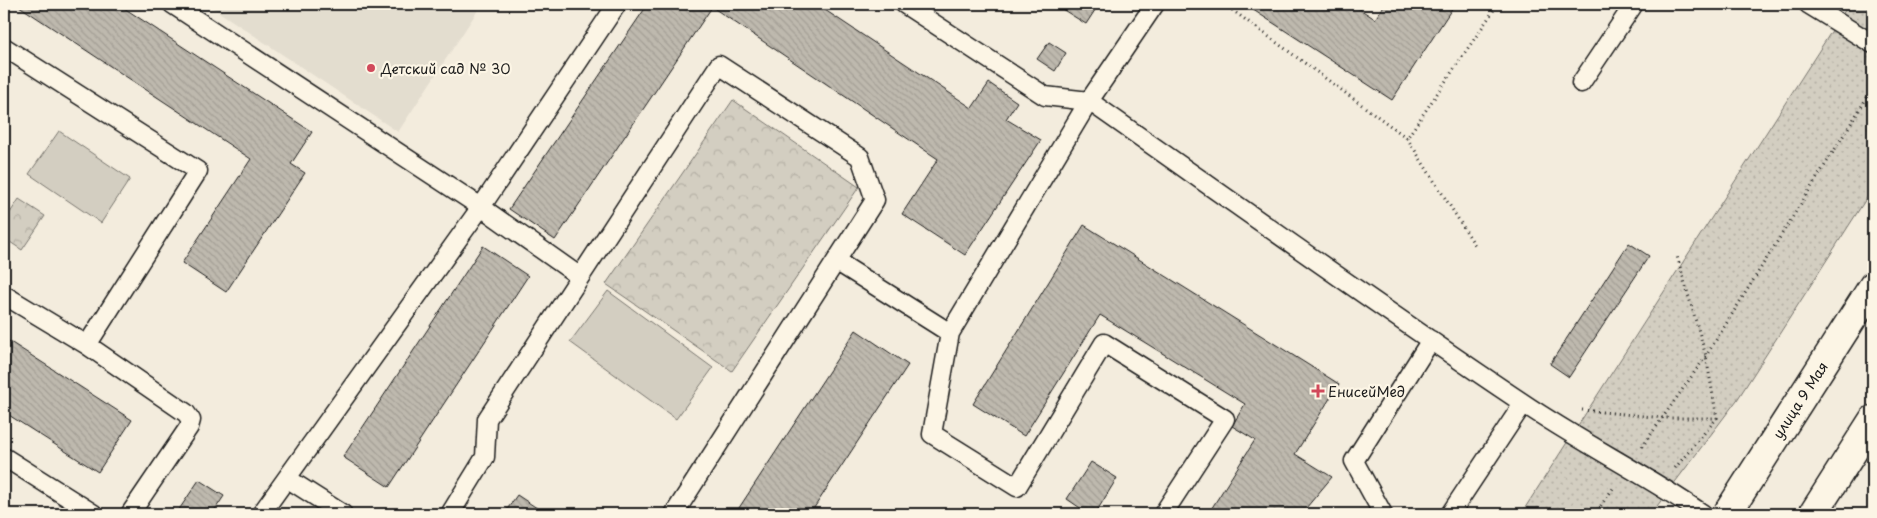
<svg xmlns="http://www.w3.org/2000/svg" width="1877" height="518" viewBox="0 0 1877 518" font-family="'Playpen Sans',sans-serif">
	<defs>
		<pattern id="grass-dots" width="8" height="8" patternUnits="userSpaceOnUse" patternTransform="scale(1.25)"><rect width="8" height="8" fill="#d3cec1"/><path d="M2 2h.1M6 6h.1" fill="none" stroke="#b5b0a5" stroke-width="1.8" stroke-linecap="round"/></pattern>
		<pattern id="forest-crowns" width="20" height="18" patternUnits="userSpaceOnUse" patternTransform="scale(1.25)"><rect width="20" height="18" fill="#d3cec1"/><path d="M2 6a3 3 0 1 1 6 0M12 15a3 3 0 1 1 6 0" fill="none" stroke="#b5b0a5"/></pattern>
		<pattern id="building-back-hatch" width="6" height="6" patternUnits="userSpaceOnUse" patternTransform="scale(1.25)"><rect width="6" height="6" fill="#beb9ae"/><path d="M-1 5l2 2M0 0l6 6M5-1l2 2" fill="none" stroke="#a39e95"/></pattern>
	</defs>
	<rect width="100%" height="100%" fill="#f3ecdd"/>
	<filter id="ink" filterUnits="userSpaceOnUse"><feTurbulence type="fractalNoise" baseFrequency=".02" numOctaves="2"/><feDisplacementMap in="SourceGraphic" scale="10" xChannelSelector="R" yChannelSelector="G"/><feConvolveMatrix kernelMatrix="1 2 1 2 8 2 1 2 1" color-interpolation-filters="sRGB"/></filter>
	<g filter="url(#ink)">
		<path fill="#e3ddcf" d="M207,4H482L398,132Z"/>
		<path fill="url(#grass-dots)" stroke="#78756e" d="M1849,4H1873V188L1737,400L1651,514H1521Z"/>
		<path fill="url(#forest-crowns)" stroke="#78756e" d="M733,100L859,187L732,371L606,284Z
			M19,199L45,216L22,250L4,238V222Z"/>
		<path fill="#d3cec1" stroke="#78756e" d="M59,131L130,179L101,223L29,174Z
			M608,291L713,368L676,419L570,342Z"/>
		<path fill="url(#building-back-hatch)" stroke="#1c1c1c" d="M16,4H118L312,132L291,164L305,173L226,292L182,263L251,159Z
			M648,4H816L972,108L989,83L1017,102L1006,119L1041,140L965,255L902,214L938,159L712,7L555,240L509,209Z
			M1054,4H1099L1086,24Z
			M1244,4H1352L1375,19L1385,4H1455L1392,100Z
			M1049,42L1066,53L1055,71L1037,59Z
			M1084,225L1339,384L1295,454L1332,477L1301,514H1208L1255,440L1232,426L1245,404L1100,315L1024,436L973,404Z
			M1629,243L1649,256L1569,377L1550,364Z
			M483,246L528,276L389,487L343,457Z
			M856,330L908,365L810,514H735Z
			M4,338L132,420L98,472L4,412Z
			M1091,462L1117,478L1095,514H1089L1067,499Z
			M199,480L224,496L212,514H176Z
			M517,495L546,514H504Z"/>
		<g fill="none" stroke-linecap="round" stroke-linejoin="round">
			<defs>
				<path id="service" d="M172,4L481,207L579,276
					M904,4L1045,96L1089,101C1233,202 1376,305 1523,403C1582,443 1645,474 1703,514
					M1155,4L1089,101L950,333L932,434L1017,487L1104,343L1225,419L1163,514
					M1808,4L1873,44
					M4,47L198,171L87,345
					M1581,83L1634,4
					M836,261L950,333
					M4,295L87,345L186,413L191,420L189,427L130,514
					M4,457L94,514
					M288,479L343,514
					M261,514L481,207L617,4
					M450,514L485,457L487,419L719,65L860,157L875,200L674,514
					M1383,514L1354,461L1431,340
					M1450,514L1523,404"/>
				<path id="primary" d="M1727,514L1873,286
					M1813,514L1873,420"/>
			</defs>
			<use href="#service" stroke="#1c1c1c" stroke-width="21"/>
			<use href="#primary" stroke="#1c1c1c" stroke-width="31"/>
			<path stroke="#1c1c1c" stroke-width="3" stroke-dasharray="1 4" stroke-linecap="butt" d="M1224,4L1407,138L1498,4
				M1407,138L1476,247
				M1582,410L1664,418H1717
				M1642,447L1706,356L1873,88
				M1675,468L1717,418L1706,356L1677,256
				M1595,514L1614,487
				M1641,514L1646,507"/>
			<use href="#service" stroke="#fcf5e5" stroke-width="18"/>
			<use href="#primary" stroke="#fcf5e5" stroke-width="28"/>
		</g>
	</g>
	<g fill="#d1495b" stroke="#fcf5e5" stroke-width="2">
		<circle cx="371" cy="68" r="5"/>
		<path d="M1315.5 383.5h5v5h5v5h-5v5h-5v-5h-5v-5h5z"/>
	</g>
	<g text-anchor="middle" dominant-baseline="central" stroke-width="4.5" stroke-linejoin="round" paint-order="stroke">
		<g font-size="14" fill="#1c1c1c" stroke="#fcf5e5" text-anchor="start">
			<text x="381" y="68">Детский сад № 30</text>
			<text x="1328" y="391">ЕнисейМед</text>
		</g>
		<g font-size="14" fill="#1c1c1c" stroke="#fcf5e5">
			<text transform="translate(1800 400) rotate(-57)">улица 9 Мая</text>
		</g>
	</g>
	<rect width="1877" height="518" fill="none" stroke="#fcf5e5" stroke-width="20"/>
	<rect x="10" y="10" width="1857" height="498" fill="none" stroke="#1c1c1c" stroke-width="2" filter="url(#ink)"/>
</svg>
